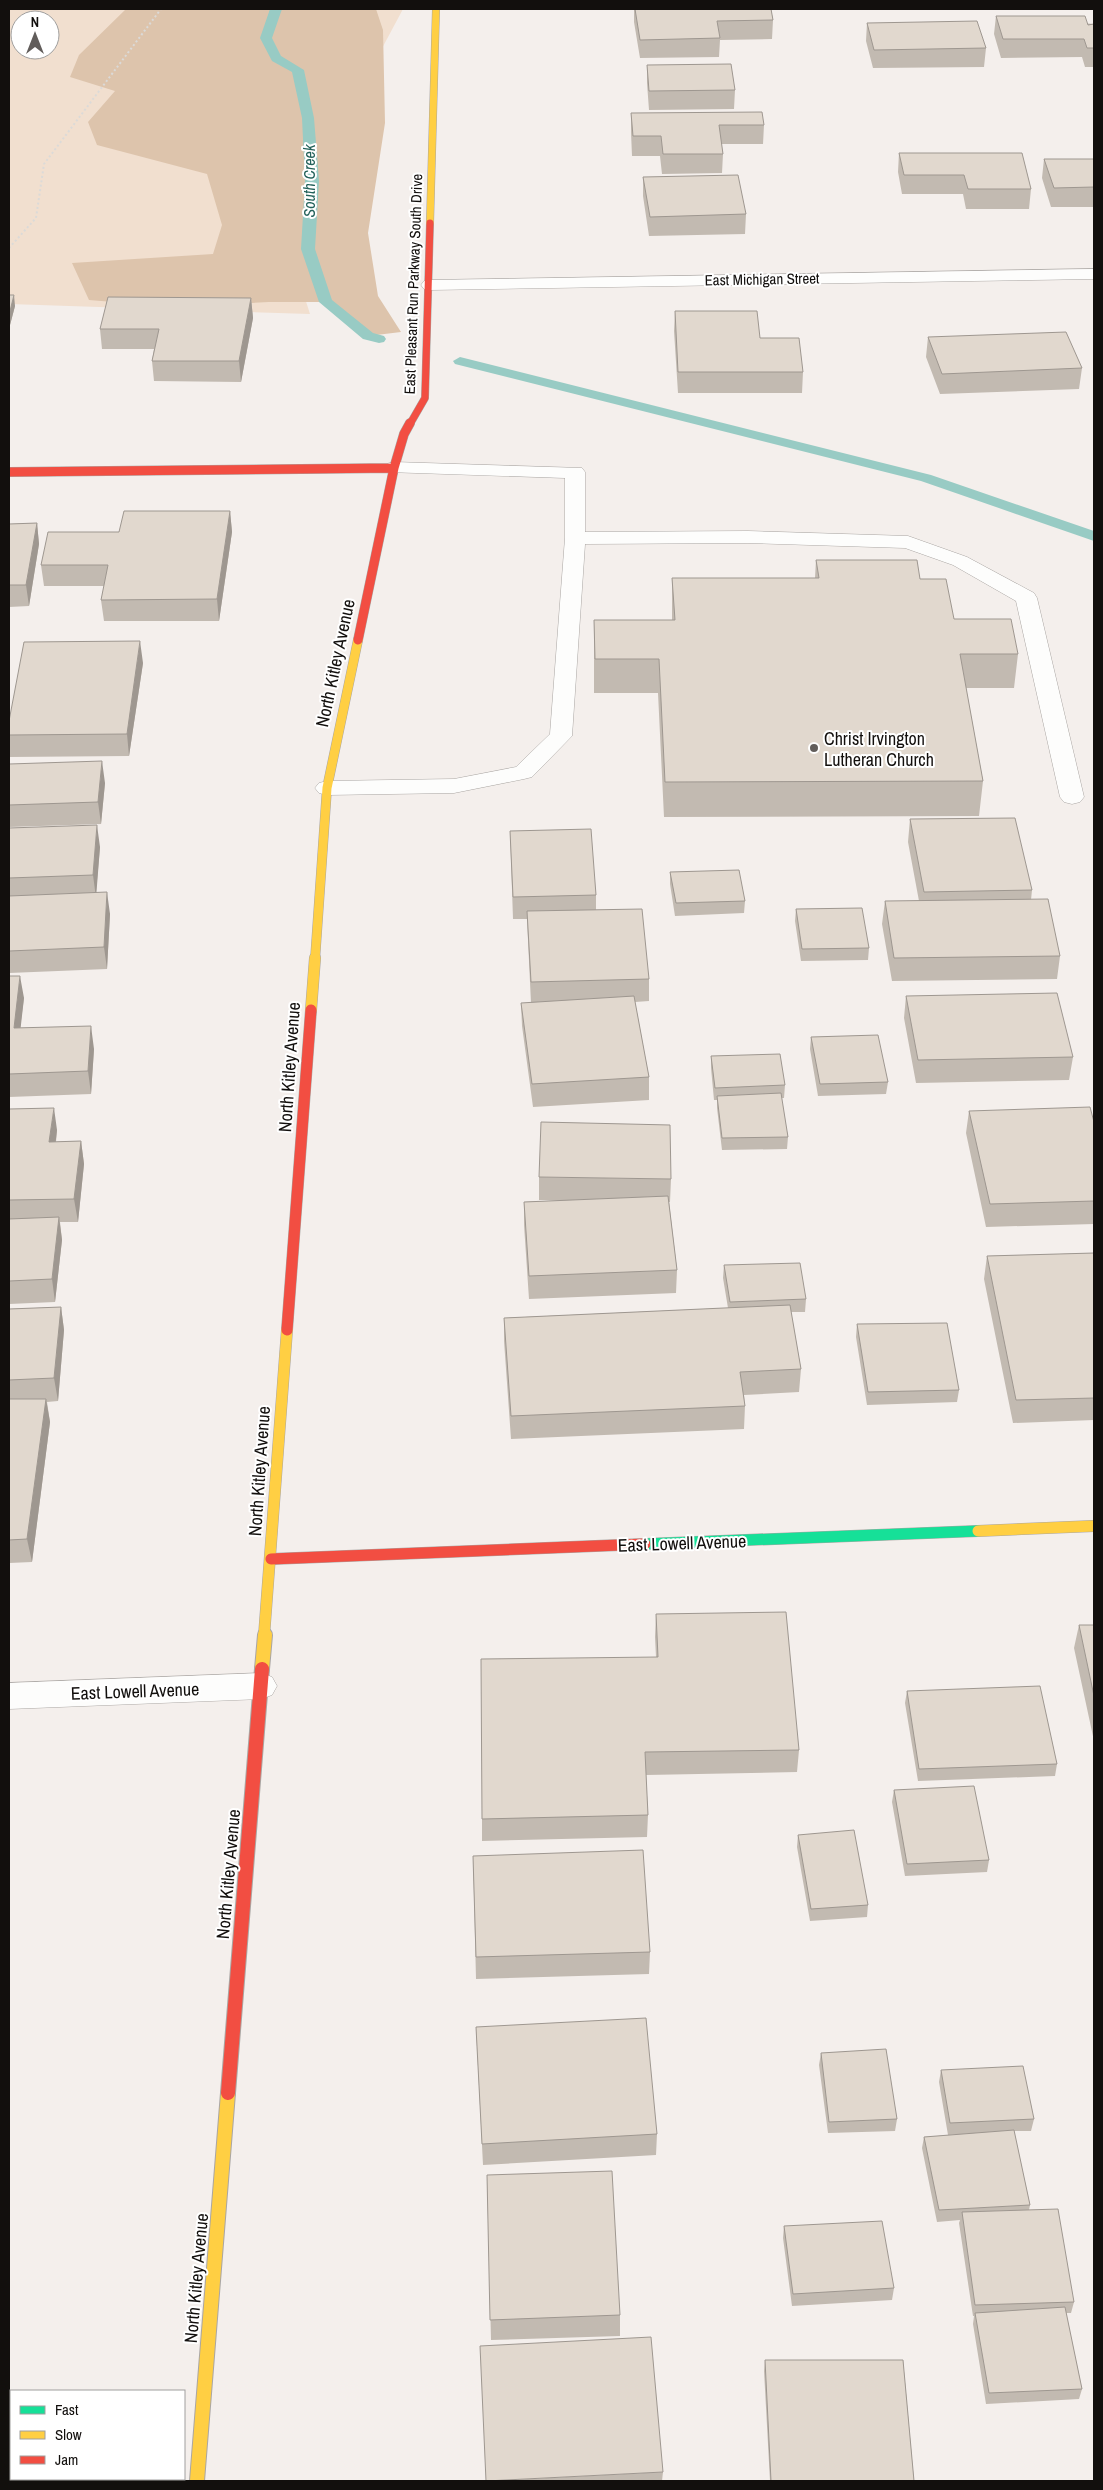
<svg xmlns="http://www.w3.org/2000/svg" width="1103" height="2490" viewBox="0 0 1103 2490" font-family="'Archivo Narrow',sans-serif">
	<rect width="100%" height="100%" fill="#f4efec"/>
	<path fill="#f1dfcf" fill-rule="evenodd" d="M9,9H403L284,232L310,314L9,304ZM20,20H50V50H20Z"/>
	<path fill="#ddc4ac" d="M126,9H376L383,30L385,123L368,233L378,296L401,332L368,336L326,302H269L174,307L89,300L72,263L213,254L222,225L207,174L97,145L88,122L115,91L70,77L79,55Z"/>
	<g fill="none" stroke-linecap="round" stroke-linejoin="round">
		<path fill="#98cbc4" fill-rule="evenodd" d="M270,9H282L272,38L281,56L304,70L314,118L319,181L315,249L332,300L373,333L384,336L386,339L384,342L379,343L363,339L319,302L301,249L305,181L302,118L292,72L272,61L260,38Z
			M460,357L931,475L1094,531V541L921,481L455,364L453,361Z"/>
		<defs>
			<path id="lane" d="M394,462L582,468L585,472V532L748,531L908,536L967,557L1034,593L1037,598L1084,797L1080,802L1072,804L1064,802L1060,797L1016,601L953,565L905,548L748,543L585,544L572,736L532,777L524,779L454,793L327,795L319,793L315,788L319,783L327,781L454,779L516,767L550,734L565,538V478L387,472L384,468L387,464Z"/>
			<path id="street" d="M1094,269V279L430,290L424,289L421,285L424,281L430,280Z
				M261,1673L272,1677L277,1686L272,1695L261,1699L9,1709V1683Z"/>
			<path id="fast" d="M645,1544L978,1531"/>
			<path id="slow-far3" d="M430,223L436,9"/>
			<path id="slow-far2" d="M315,960L327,788L358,640"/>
			<path id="slow-far1" d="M311,1010L315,958
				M978,1531L1094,1526
				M264,1636L287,1330"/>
			<path id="slow" d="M262,1669L265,1635
				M197,2481L228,2093"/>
			<path id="jam-far3" d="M410,424L425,398L430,223"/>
			<path id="jam-far2" d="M9,472L394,468
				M358,640L394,468L404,434L410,423"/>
			<path id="jam-far1" d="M287,1330L311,1010
				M271,1559L645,1544"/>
			<path id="jam" d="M228,2093L262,1669"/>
		</defs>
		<use href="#lane" stroke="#aaa6a3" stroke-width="1"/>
		<use href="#street" stroke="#aaa6a3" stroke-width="1"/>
		<use href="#fast" stroke="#aaa6a3" stroke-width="12"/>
		<use href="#slow-far3" stroke="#aaa6a3" stroke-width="8"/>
		<use href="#slow-far2" stroke="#aaa6a3" stroke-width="10"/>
		<use href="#slow-far1" stroke="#aaa6a3" stroke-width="12"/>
		<use href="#slow" stroke="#aaa6a3" stroke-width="16"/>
		<use href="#jam-far3" stroke="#aaa6a3" stroke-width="8"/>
		<use href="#jam-far2" stroke="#aaa6a3" stroke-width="10"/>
		<use href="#jam-far1" stroke="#aaa6a3" stroke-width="12"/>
		<use href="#jam" stroke="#aaa6a3" stroke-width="16"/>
		<path stroke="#dbdad8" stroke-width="2" stroke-dasharray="2 2.5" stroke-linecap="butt" d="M9,248L36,218L44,164L161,9"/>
		<use href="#lane" fill="#fdfdfc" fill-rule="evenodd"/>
		<use href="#street" fill="#fdfdfc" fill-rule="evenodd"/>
		<use href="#fast" stroke="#16e098" stroke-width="11"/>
		<use href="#slow-far3" stroke="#ffcf43" stroke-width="7"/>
		<use href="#slow-far2" stroke="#ffcf43" stroke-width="9"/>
		<use href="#slow-far1" stroke="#ffcf43" stroke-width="11"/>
		<use href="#slow" stroke="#ffcf43" stroke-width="14"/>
		<use href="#jam-far3" stroke="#f24e42" stroke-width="7"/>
		<use href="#jam-far2" stroke="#f24e42" stroke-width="9"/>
		<use href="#jam-far1" stroke="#f24e42" stroke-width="11"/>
		<use href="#jam" stroke="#f24e42" stroke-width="14"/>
	</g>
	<path fill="#c2bab1" d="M634,9H771L773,20L772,39L720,40L719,57L640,58L634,22Z
		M996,16L1094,24V67H1085L1082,57L1001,58L994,34Z
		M867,23L986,48L984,67L873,68L866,41Z
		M647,65L735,90L734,109L649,110L647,83Z
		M631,113L764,125L763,144H721L723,154L722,173L662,174L660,156H632L631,132Z
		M899,153L1031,189L1029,209H966L963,194H902L898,172Z
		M1044,159H1094V207H1051L1042,178Z
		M643,177L746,214L745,234L649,236L643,196Z
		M9,295L15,306L10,325H9Z
		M251,298L253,318L241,382L154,381L152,361L154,349H102L100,329Z
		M675,311L760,338L803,372L802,393H678L674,331Z
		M928,337L1082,368L1079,389L940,394L926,357Z
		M230,511L232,532L219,621H104L101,600L104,586H44L41,565L119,532Z
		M37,523L39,544L29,606L9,607V524Z
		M816,560L920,579L954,619L1018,654L1014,688H966L983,781L979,816L664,817L658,693H594V620H672V578H815Z
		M143,663L129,756L9,757V721Z
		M9,764L105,783L101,824L9,827Z
		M910,819L1032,890L1031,900L1060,956L1057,979L892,981L882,924L885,901H919L908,842Z
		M9,828L100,847L96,892L110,914L107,969L9,973Z
		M510,831L596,895V910L649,979V1001L635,1002L649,1077V1100L533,1107L522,1026L521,1003H531L527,919H513Z
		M670,872L745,901L744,913L675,916L670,884Z
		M796,909L869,948L868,960L801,961L795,921Z
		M9,976L24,998L20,1028L94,1049L91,1094L9,1097Z
		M906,996L1073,1057L1069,1080L916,1083L904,1018Z
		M811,1037L888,1082L886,1094L818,1096L810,1049Z
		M711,1056L785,1085L784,1098H781L788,1137L787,1149L722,1150L717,1108V1100H714L711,1068Z
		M9,1109L57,1130L56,1142L81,1141L84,1164L78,1222H60L62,1240L55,1302L9,1304Z
		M969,1111L1094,1122V1224L986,1227L966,1133Z
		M539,1177L671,1179L670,1202H669L677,1270L676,1293L529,1299L524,1225V1202L565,1200H539Z
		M1094,1253V1420L1013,1423L984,1279L987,1256Z
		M724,1265L806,1299L805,1312H791L801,1369L799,1392L744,1395L745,1406L744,1429L511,1439L504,1341V1318L728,1308L723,1278Z
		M61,1307L64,1330L58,1401L47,1402L50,1422L32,1562L9,1563V1309Z
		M857,1324L959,1390L957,1402L867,1405L856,1337Z
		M656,1614L799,1750L797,1772L646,1775L648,1815L647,1837L482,1841V1819L656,1657L655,1637Z
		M1079,1625H1094V1741L1074,1648Z
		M907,1691L1057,1764L1055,1776L918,1781L905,1703Z
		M894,1790L989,1860L987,1872L905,1876L892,1802Z
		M798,1835L868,1905L867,1917L810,1921L797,1847Z
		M473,1856L650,1952L649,1974L476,1979Z
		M476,2027L657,2134L656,2155L483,2165Z
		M821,2053L897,2119L895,2131L828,2133L819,2065Z
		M941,2070L1034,2119L1031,2131H1014L1030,2205L1029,2210L1074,2302L1071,2313H1066L1082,2389L1079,2399L986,2404L973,2324L974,2316H973L959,2223L960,2220L937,2222L922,2148L924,2137L965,2134L948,2135L939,2082Z
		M487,2175L620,2315V2336L491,2340Z
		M784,2226L894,2288L892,2300L792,2306L783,2238Z
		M765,2360H903L914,2481H770L764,2371Z
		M663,2472L662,2481H486Z"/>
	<path fill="#9e9790" d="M14,295L15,306L10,325L9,315Z
		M251,298L253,318L241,382L239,361Z
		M230,511L232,532L219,621L217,599Z
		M37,523L39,544L29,606L26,585Z
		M140,641L143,663L129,756L127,734Z
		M102,761L105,783L101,824L98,802Z
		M97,825L100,847L96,898L93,875Z
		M107,892L110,914L107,969L104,947Z
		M20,976L24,998L18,1051L14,1028Z
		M91,1026L94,1049L91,1094L88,1071Z
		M54,1108L57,1130L53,1165L49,1142Z
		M81,1141L84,1164L78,1222L74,1199Z
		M59,1217L62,1240L55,1302L52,1279Z
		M61,1307L64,1330L58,1401L54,1378Z
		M46,1399L50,1422L32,1562L27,1539Z"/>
	<path fill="#e1d8ce" stroke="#9e9790" d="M635,9H771L773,20L717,21L720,38L640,40Z
		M996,16H1085L1088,25L1094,24V48H1087L1084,39H1003Z
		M977,21L986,48L874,50L867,23Z
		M731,64L735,90L649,91L647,65Z
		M762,112L764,125H719L723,154H663L661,136H633L631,113Z
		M899,153H1022L1031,189H968L964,175H904Z
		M1044,159H1094V187L1054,188Z
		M738,175L746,214L650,217L643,177Z
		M9,295H14L9,315Z
		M108,297L251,298L239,361H152L159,329H100Z
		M675,311H757L760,338H799L803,372H678Z
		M1066,332L1082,368L942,374L928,337Z
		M124,511H230L217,599L101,600L108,565H41L48,532H119Z
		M37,523L26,585H9V524Z
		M816,560H917L920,579H946L954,619H1011L1018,654H960L983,781L665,782L659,659H595L594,620H675L672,578H819Z
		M140,641L127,734L9,735V721L24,642Z
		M102,761L98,802L9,805V764Z
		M1015,818L1032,890L924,892L910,819Z
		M97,825L93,875L9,878V828Z
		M591,829L596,895L513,897L510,831Z
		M739,870L745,901L676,903L670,872Z
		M107,892L104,947L9,951V896Z
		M1048,899L1060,956L894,958L885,901Z
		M862,908L869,948L802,949L796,909Z
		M642,909L649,979L531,982L527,911Z
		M9,976H20L14,1028L91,1026L88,1071L9,1074Z
		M1057,993L1073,1057L918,1060L906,996Z
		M634,996L649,1077L532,1084L521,1003Z
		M878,1035L888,1082L820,1084L811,1037Z
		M780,1054L785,1085L715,1088L711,1056Z
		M781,1093L788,1137L722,1138L717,1096Z
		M1090,1107L1094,1122V1201L990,1204L969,1111Z
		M54,1108L49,1142L81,1141L74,1199L9,1200V1109Z
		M541,1122L670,1125L671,1179L539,1177Z
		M668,1196L677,1270L529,1276L524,1202Z
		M59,1217L52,1279L9,1281V1219Z
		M1094,1253V1398L1016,1400L987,1256Z
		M800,1263L806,1299L730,1302L724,1265Z
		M790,1305L801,1369L740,1372L745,1406L511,1416L504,1318Z
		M61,1307L54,1378L9,1380V1309Z
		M947,1323L959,1390L868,1392L857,1324Z
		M9,1399H46L27,1539L9,1540Z
		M786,1612L799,1750L645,1752L648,1815L482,1819L481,1659L658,1657L656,1614Z
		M1079,1625H1094V1696Z
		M1040,1686L1057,1764L919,1769L907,1691Z
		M974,1786L989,1860L907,1864L894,1790Z
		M854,1830L868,1905L811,1909L798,1835Z
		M643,1850L650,1952L476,1957L473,1856Z
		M646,2018L657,2134L482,2144L476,2027Z
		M886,2049L897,2119L829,2122L821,2053Z
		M1023,2066L1034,2119L950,2123L941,2070Z
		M1014,2130L1030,2205L939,2210L924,2137Z
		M612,2171L620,2315L490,2320L487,2175Z
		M1058,2209L1074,2302L975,2305L962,2212Z
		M882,2221L894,2288L793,2294L784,2226Z
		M1065,2307L1082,2389L989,2393L975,2313Z
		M651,2337L663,2472L486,2481L480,2346Z
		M765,2360H903L914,2481H771Z"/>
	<circle fill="#615d5b" stroke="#fff" stroke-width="2" cx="814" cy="748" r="5"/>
	<g text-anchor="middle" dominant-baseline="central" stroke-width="4" stroke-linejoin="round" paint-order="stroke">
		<g font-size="15" fill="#120f0d" stroke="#fff">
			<text transform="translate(762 279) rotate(-1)">East Michigan Street</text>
			<text transform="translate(413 284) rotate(-88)">East Pleasant Run Parkway South Drive</text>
		</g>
		<g font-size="16" font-style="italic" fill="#24625b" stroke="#fff">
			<text transform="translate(309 181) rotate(-90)">South Creek</text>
		</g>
		<g font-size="18" fill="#120f0d" stroke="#fff">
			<text transform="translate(335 663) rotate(-78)">North Kitley Avenue</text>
			<text transform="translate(289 1067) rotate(-86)">North Kitley Avenue</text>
			<text transform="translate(259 1471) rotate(-86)">North Kitley Avenue</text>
			<text transform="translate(682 1543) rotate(-2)">East Lowell Avenue</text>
			<text transform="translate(135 1691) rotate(-2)">East Lowell Avenue</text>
			<text transform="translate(228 1874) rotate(-85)">North Kitley Avenue</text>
			<text transform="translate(196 2278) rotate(-85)">North Kitley Avenue</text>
		</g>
		<g font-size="18" fill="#120f0d" stroke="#fff" text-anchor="start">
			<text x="824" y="738">Christ Irvington<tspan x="824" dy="21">Lutheran Church</tspan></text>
		</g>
	</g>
	<rect width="1103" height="2490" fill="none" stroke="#120f0d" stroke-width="20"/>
	<rect x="10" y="2390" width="175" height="90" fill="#ffffff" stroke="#a09f9e"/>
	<rect x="20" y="2406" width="25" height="8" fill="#16e098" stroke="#a09f9e"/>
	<text x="55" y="2415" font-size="15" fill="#120f0d">Fast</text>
	<rect x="20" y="2431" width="25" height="8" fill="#ffcf43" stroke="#a09f9e"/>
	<text x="55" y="2440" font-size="15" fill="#120f0d">Slow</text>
	<rect x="20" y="2456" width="25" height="8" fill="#f24e42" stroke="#a09f9e"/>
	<text x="55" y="2465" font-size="15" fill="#120f0d">Jam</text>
	<g transform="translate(35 35)"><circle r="24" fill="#ffffff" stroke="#a09f9e"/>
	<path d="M0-4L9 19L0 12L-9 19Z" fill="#615d5b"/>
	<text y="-8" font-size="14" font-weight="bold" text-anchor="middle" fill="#120f0d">N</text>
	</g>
</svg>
